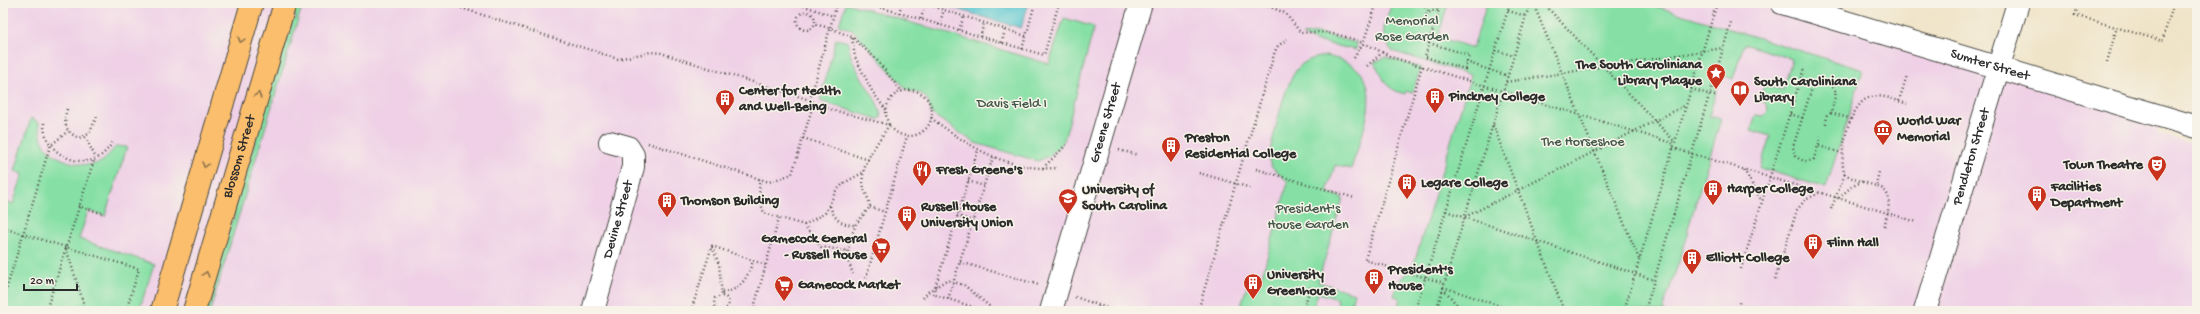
<svg xmlns="http://www.w3.org/2000/svg" width="2200" height="314" viewBox="0 0 2200 314" font-family="'Gochi Hand',sans-serif">
	<rect width="100%" height="100%" fill="#f7f3e8"/>
	<filter id="ink" filterUnits="userSpaceOnUse"><feTurbulence type="fractalNoise" baseFrequency=".025" numOctaves="2"/><feDisplacementMap in="SourceGraphic" scale="8" xChannelSelector="R" yChannelSelector="G"/><feConvolveMatrix kernelMatrix="1 2 1 2 8 2 1 2 1" color-interpolation-filters="sRGB"/></filter>
	<filter id="wash" filterUnits="userSpaceOnUse"><feTurbulence type="fractalNoise" baseFrequency=".012" numOctaves="4" result="noise"/><feDisplacementMap in="SourceGraphic" scale="16" xChannelSelector="R" yChannelSelector="G"/><feGaussianBlur stdDeviation="0.9" result="paint"/><feColorMatrix in="noise" values="0 0 0 0 0 0 0 0 0 0 0 0 0 0 0 0 0 1.4 0 .05"/><feComposite in="paint" operator="in"/></filter>
	<g filter="url(#wash)">
		<rect width="100%" height="100%" fill="#f0e4c8"/>
		<path fill="#efd0e6" d="M3,3H1836L1831,21L2162,119L2157,134L2197,145V311H3Z"/>
		<path fill="#86e0a5" stroke="#588668" d="M297,3H303L210,311H204L232,219H234V211L292,19L295,20L296,16H293Z
			M846,3L1049,64L1064,18L1094,27L1064,141L1049,156L1038,161L975,143L932,114L927,99L922,94L907,90L853,30L839,25Z
			M1392,3H1448L1438,37L1473,48L1487,3H1645L1863,70L1826,188L1760,168L1770,136L1751,130L1756,115L1764,116L1768,111L1767,104L1760,100L1764,85L1783,90L1792,59L1744,44L1733,79L1721,75L1709,116L1721,119L1687,232H1689L1663,308L1664,311H1397L1400,298L1394,296L1397,284L1413,267L1471,75L1392,51C1377,33 1386,22 1392,3Z
			M1318,33L1357,43L1356,50L1315,41L1302,35Z
			M836,39L848,42C850,72 881,97 881,118L878,119L820,101Z
			M1327,56C1337,59 1348,61 1356,68C1384,89 1359,142 1351,169L1335,165L1327,192L1343,198L1318,282L1354,293L1350,308L1337,304L1338,299L1318,293L1313,310L1317,311H1239L1248,283L1259,287L1288,182L1272,167L1268,159C1274,137 1284,82 1299,67C1307,59 1317,57 1327,56Z
			M1385,57L1421,68L1412,93L1406,91L1405,94C1383,88 1386,80 1374,63Z
			M31,118L39,123C40,129 40,136 43,142C50,159 84,170 101,162C107,159 111,150 117,146L127,147L105,216L88,211L79,239L154,264L139,311H3V201L13,204L23,174L15,171Z"/>
		<path fill="#5bc7d2" stroke="#43797e" d="M936,3H1029L1021,28Z"/>
	</g>
	<g filter="url(#ink)">
		<g fill="none" stroke-linecap="round" stroke-linejoin="round">
			<defs>
				<g id="minor">
					<path id="s1" d="M1782,3L2197,127"/>
					<path id="s2" d="M593,311L633,167V155L628,147L610,142"/>
					<path id="s3" d="M1051,311L1141,3"/>
					<path id="s4" d="M1925,311L2018,3"/>
				</g>
				<g id="major">
					<path d="M162,311L252,3"/>
					<path id="s5" d="M194,311L285,3"/>
				</g>
			</defs>
			<use href="#minor" stroke="#494743" stroke-width="24"/>
			<use href="#major" stroke="#494743" stroke-width="24"/>
			<path stroke="#494743" stroke-width="2.5" stroke-dasharray="1 3" stroke-linecap="butt" d="M446,3L618,59L651,52L661,53L810,100L822,107L889,125C880,140 860,164 863,183C864,192 869,198 870,207L856,224L850,240L847,258L853,274
				M796,3L833,16
				M837,3L830,28L852,37L876,59L902,92
				M865,3L1044,55L1059,3
				M922,3L1026,36L1035,3
				M1107,3H1108
				M1261,3L1285,13L1301,33C1334,29 1363,41 1391,57L1675,144
				M1415,3H1422L1429,12
				M1533,3L1639,259
				M1543,3L1675,142
				M2079,3L2075,15L2162,41L2174,3
				M880,7L881,3
				M1508,11L1526,16
				M797 21a9 9 0 1 1 18 0a9 9 0 1 1-18 0Z
				M899,13L902,3
				M1426,15L1431,11L1439,10
				M921,19L925,4
				M939,25L944,10
				M959,30L964,16
				M980,37L984,23
				M852,38L855,57L872,91L886,110
				M1002,43L1005,29
				M1429,43L1469,55L1465,69L1425,57Z
				M1429,43L1441,3
				M1022,49L1026,36
				M1495,50L1514,56
				M1354,58L1363,43L1377,3
				M1466,62L1508,76
				M2107,62L2117,27
				M3,63L9,65
				M1367,66L1383,52
				M1422,66L1365,260L1444,283
				M1506,82L1723,48
				M1691,89L1715,96
				M886 113a23 23 0 1 1 46 0a23 23 0 1 1-46 0Z
				M810,100L830,28L814,24
				M1899,101L1907,75
				M67,109C63,123 65,132 79,138L89,134L97,116
				M1831,113L1852,119
				M1790,114L1803,118
				M931,118C970,147 1007,171 1057,168
				M44,123C43,148 69,166 93,160C101,158 109,148 113,142
				M1493,125L1564,311
				M1821,136L1814,159C1807,163 1802,161 1795,156L1793,147L1812,88L1820,82L1830,84L1836,92L1831,113L1827,115L1826,124
				M85,137L96,158
				M803,138L869,160
				M648,143L769,182L792,174L814,102
				M1819,146L1842,153
				M1673,148L1917,222
				M1119,150L1138,155
				M1043,168L1066,145
				M1256,169L1355,198
				M1744,170L1761,200
				M1199,173L1251,188
				M759,179L760,201L764,213L804,225L821,247L848,251
				M968,181L984,186
				M1876,185L1879,172
				M1839,198L1851,187L1863,181
				M78,206L105,214
				M830,206C834,219 841,225 855,225
				M870,207L885,212
				M1831,209L1845,174
				M1446,211L1654,280
				M957,216L973,221
				M1465,217L1686,105
				M804,225L825,213L836,191L844,183L864,172
				M1884,226C1900,176 1873,192 1845,174C1837,156 1849,106 1868,98C1881,93 1895,100 1907,104
				M3,228L139,269L126,311
				M712,247L719,264L722,296
				M66,248L86,311
				M960,262L1039,285
				M1741,269L1804,68
				M866,278L907,136
				M1775,279L1797,210L1805,200L1819,193
				M964,285L995,311
				M1443,287L1515,311
				M1443,288L1462,311
				M722,292C741,291 747,278 753,261
				M1075,297L1116,311
				M948,299L933,294L978,150
				M3,300L50,146L68,131
				M46,311L94,160
				M691,311L712,246L766,265
				M721,311L716,309L714,303L715,298L722,296C728,297 730,301 728,307L722,311
				M753,311L779,218
				M986,311L948,299L993,157
				M1097,311L1099,305
				M1198,311L1275,51L1278,46L1287,39
				M1303,311L1311,285
				M1415,311L1510,3
				M1436,311L1530,3
				M1624,311L1717,3
				M1645,311L1731,22
				M1737,311L1740,300
				M1793,311L1795,307"/>
			<use href="#minor" stroke="#fff" stroke-width="22"/>
			<use href="#major" stroke="#fabe6d" stroke-width="22"/>
			<path stroke="#494743" stroke-width="2.5" stroke-dasharray="1 3" stroke-linecap="butt" d="M923,298L929,291L947,280L964,285"/>
		</g>
		<defs><path id="oneway-chevron" d="M-2-3.5L2.5 0L-2 3.5" fill="none" stroke-width="1.6" stroke-linecap="round" stroke-linejoin="round"/></defs>
		<g stroke="#92744c">
			<use href="#oneway-chevron" transform="translate(241 40) rotate(106)"/>
			<use href="#oneway-chevron" transform="translate(258 95) rotate(-74)"/>
			<use href="#oneway-chevron" transform="translate(205 165) rotate(106)"/>
			<use href="#oneway-chevron" transform="translate(206 274) rotate(-74)"/>
		</g>
	</g>
	<defs>
		<symbol id="sight-pin" viewBox="-11 -11 22 30"><path d="M0 17L-7.5 6A9.5 9.5 0 1 1 7.5 6Z" fill="#c8321e" stroke="#f7f3e8"/><path d="M0-6L1.8-2.2L6-1.7L2.9 1.2L3.7 5.4L0 3.3L-3.7 5.4L-2.9 1.2L-6-1.7L-1.8-2.2Z" fill="#fff"/></symbol>
		<symbol id="library-pin" viewBox="-11 -11 22 30"><path d="M0 17L-7.5 6A9.5 9.5 0 1 1 7.5 6Z" fill="#c8321e" stroke="#f7f3e8"/><path d="M-6-4Q-3-5.5-.7-3.5V5Q-3 3-6 4ZM6-4Q3-5.5 .7-3.5V5Q3 3 6 4Z" fill="#fff"/></symbol>
		<symbol id="building-pin" viewBox="-11 -11 22 30"><path d="M0 17L-7.5 6A9.5 9.5 0 1 1 7.5 6Z" fill="#c8321e" stroke="#f7f3e8"/><path d="M-4-6H4V6H1V3H-1V6H-4ZM-2.5-4.3h1.7v1.8h-1.7ZM.8-4.3h1.7v1.8H.8ZM-2.5-1h1.7V.8h-1.7ZM.8-1h1.7V.8H.8Z" fill="#fff"/></symbol>
		<symbol id="museum-pin" viewBox="-11 -11 22 30"><path d="M0 17L-7.5 6A9.5 9.5 0 1 1 7.5 6Z" fill="#c8321e" stroke="#f7f3e8"/><path d="M0-6L6-3V-2H-6V-3ZM-5-1h2V3h-2ZM-1-1h2V3h-2ZM3-1h2V3H3ZM-6 4H6V6H-6Z" fill="#fff"/></symbol>
		<symbol id="theatre-pin" viewBox="-11 -11 22 30"><path d="M0 17L-7.5 6A9.5 9.5 0 1 1 7.5 6Z" fill="#c8321e" stroke="#f7f3e8"/><path d="M-5-5.5Q0-4 5-5.5V0Q5 5 0 6Q-5 5-5 0ZM-3.3-2.5H-1v1.5H-3.3ZM1-2.5H3.3v1.5H1ZM-2.8 1Q0 5.5 2.8 1Z" fill="#fff"/></symbol>
		<symbol id="restaurant-pin" viewBox="-11 -11 22 30"><path d="M0 17L-7.5 6A9.5 9.5 0 1 1 7.5 6Z" fill="#c8321e" stroke="#f7f3e8"/><path d="M-5-6h1v4h1v-4h1v4h1v-4h1v5L-1.5 .5V6h-2V.5L-5-1ZM5-6V6H3V1.5H1.5Q1.5-4 5-6Z" fill="#fff"/></symbol>
		<symbol id="university-pin" viewBox="-11 -11 22 30"><path d="M0 17L-7.5 6A9.5 9.5 0 1 1 7.5 6Z" fill="#c8321e" stroke="#f7f3e8"/><path d="M0-5L7-2L0 1L-7-2ZM-4 1L0 2.5L4 1V4Q0 6-4 4Z" fill="#fff"/></symbol>
		<symbol id="supermarket-pin" viewBox="-11 -11 22 30"><path d="M0 17L-7.5 6A9.5 9.5 0 1 1 7.5 6Z" fill="#c8321e" stroke="#f7f3e8"/><path d="M-6-5.5h2.5l.6 2H6L4.5 2H-2.5L-4.4-4H-6ZM-1.5 3.2a1.3 1.3 0 1 0 .1 0ZM3 3.2a1.3 1.3 0 1 0 .1 0Z" fill="#fff"/></symbol>
	</defs>
	<g fill-rule="evenodd">
		<use href="#sight-pin" x="1705" y="62" width="22" height="30"/>
		<use href="#library-pin" x="1729" y="79" width="22" height="30"/>
		<use href="#building-pin" x="1424" y="86" width="22" height="30"/>
		<use href="#building-pin" x="714" y="88" width="22" height="30"/>
		<use href="#museum-pin" x="1872" y="118" width="22" height="30"/>
		<use href="#building-pin" x="1160" y="135" width="22" height="30"/>
		<use href="#theatre-pin" x="2146" y="154" width="22" height="30"/>
		<use href="#restaurant-pin" x="911" y="159" width="22" height="30"/>
		<use href="#building-pin" x="1396" y="172" width="22" height="30"/>
		<use href="#building-pin" x="1702" y="178" width="22" height="30"/>
		<use href="#building-pin" x="2026" y="184" width="22" height="30"/>
		<use href="#university-pin" x="1057" y="187" width="22" height="30"/>
		<use href="#building-pin" x="656" y="190" width="22" height="30"/>
		<use href="#building-pin" x="896" y="204" width="22" height="30"/>
		<use href="#building-pin" x="1802" y="232" width="22" height="30"/>
		<use href="#supermarket-pin" x="870" y="236" width="22" height="30"/>
		<use href="#building-pin" x="1681" y="247" width="22" height="30"/>
		<use href="#building-pin" x="1363" y="267" width="22" height="30"/>
		<use href="#building-pin" x="1242" y="272" width="22" height="30"/>
		<use href="#supermarket-pin" x="773" y="274" width="22" height="30"/>
	</g>
	<g text-anchor="middle" dominant-baseline="central" stroke-width="3" stroke-linejoin="round" paint-order="stroke">
		<g font-size="14" fill="#42584a" stroke="#f7f3e8">
			<text x="1412" y="21">Memorial<tspan x="1412" dy="16">Rose Garden</tspan></text>
			<text x="1012" y="104">Davis Field I</text>
			<text x="1583" y="142">The Horseshoe</text>
			<text x="1308" y="209">President's<tspan x="1308" dy="16">House Garden</tspan></text>
		</g>
		<g font-size="14" font-weight="bold" fill="#2b2b2b" stroke="#f7f3e8" text-anchor="start">
			<text x="1702" y="65" text-anchor="end">The South Caroliniana<tspan x="1702" dy="16">Library Plaque</tspan></text>
			<text x="1754" y="82">South Caroliniana<tspan x="1754" dy="16">Library</tspan></text>
			<text x="739" y="91">Center for Health<tspan x="739" dy="16">and Well-Being</tspan></text>
			<text x="1449" y="97">Pinckney College</text>
			<text x="1897" y="121">World War<tspan x="1897" dy="16">Memorial</tspan></text>
			<text x="1185" y="138">Preston<tspan x="1185" dy="16">Residential College</tspan></text>
			<text x="2143" y="165" text-anchor="end">Town Theatre</text>
			<text x="936" y="170">Fresh Greene's</text>
			<text x="1421" y="183">Legare College</text>
			<text x="2051" y="187">Facilities<tspan x="2051" dy="16">Department</tspan></text>
			<text x="1727" y="189">Harper College</text>
			<text x="1082" y="190">University of<tspan x="1082" dy="16">South Carolina</tspan></text>
			<text x="681" y="201">Thomson Building</text>
			<text x="921" y="207">Russell House<tspan x="921" dy="16">University Union</tspan></text>
			<text x="867" y="239" text-anchor="end">Gamecock General<tspan x="867" dy="16">- Russell House</tspan></text>
			<text x="1827" y="243">Flinn Hall</text>
			<text x="1706" y="258">Elliott College</text>
			<text x="1388" y="270">President's<tspan x="1388" dy="16">House</tspan></text>
			<text x="1267" y="275">University<tspan x="1267" dy="16">Greenhouse</tspan></text>
			<text x="798" y="285">Gamecock Market</text>
		</g>
		<g font-size="14" fill="#2b2b2b" stroke="#f7f3e8">
			<text stroke="none"><textPath href="#s1" startOffset="217">Sumter Street</textPath></text>
			<text stroke="none"><textPath href="#s3" startOffset="196">Greene Street</textPath></text>
			<text stroke="none"><textPath href="#s5" startOffset="161">Blossom Street</textPath></text>
			<text stroke="none"><textPath href="#s4" startOffset="161">Pendleton Street</textPath></text>
			<text stroke="none"><textPath href="#s2" startOffset="95">Devine Street</textPath></text>
		</g>
	</g>
	<rect width="2200" height="314" fill="none" stroke="#f7f3e8" stroke-width="16"/>
	<path d="M24 284v6h53v-6" fill="none" stroke="#2b2b2b" stroke-width="2"/>
	<text x="30" y="284" font-size="12" fill="#2b2b2b" stroke="#f7f3e8" stroke-width="3" paint-order="stroke">20 m</text>
</svg>
